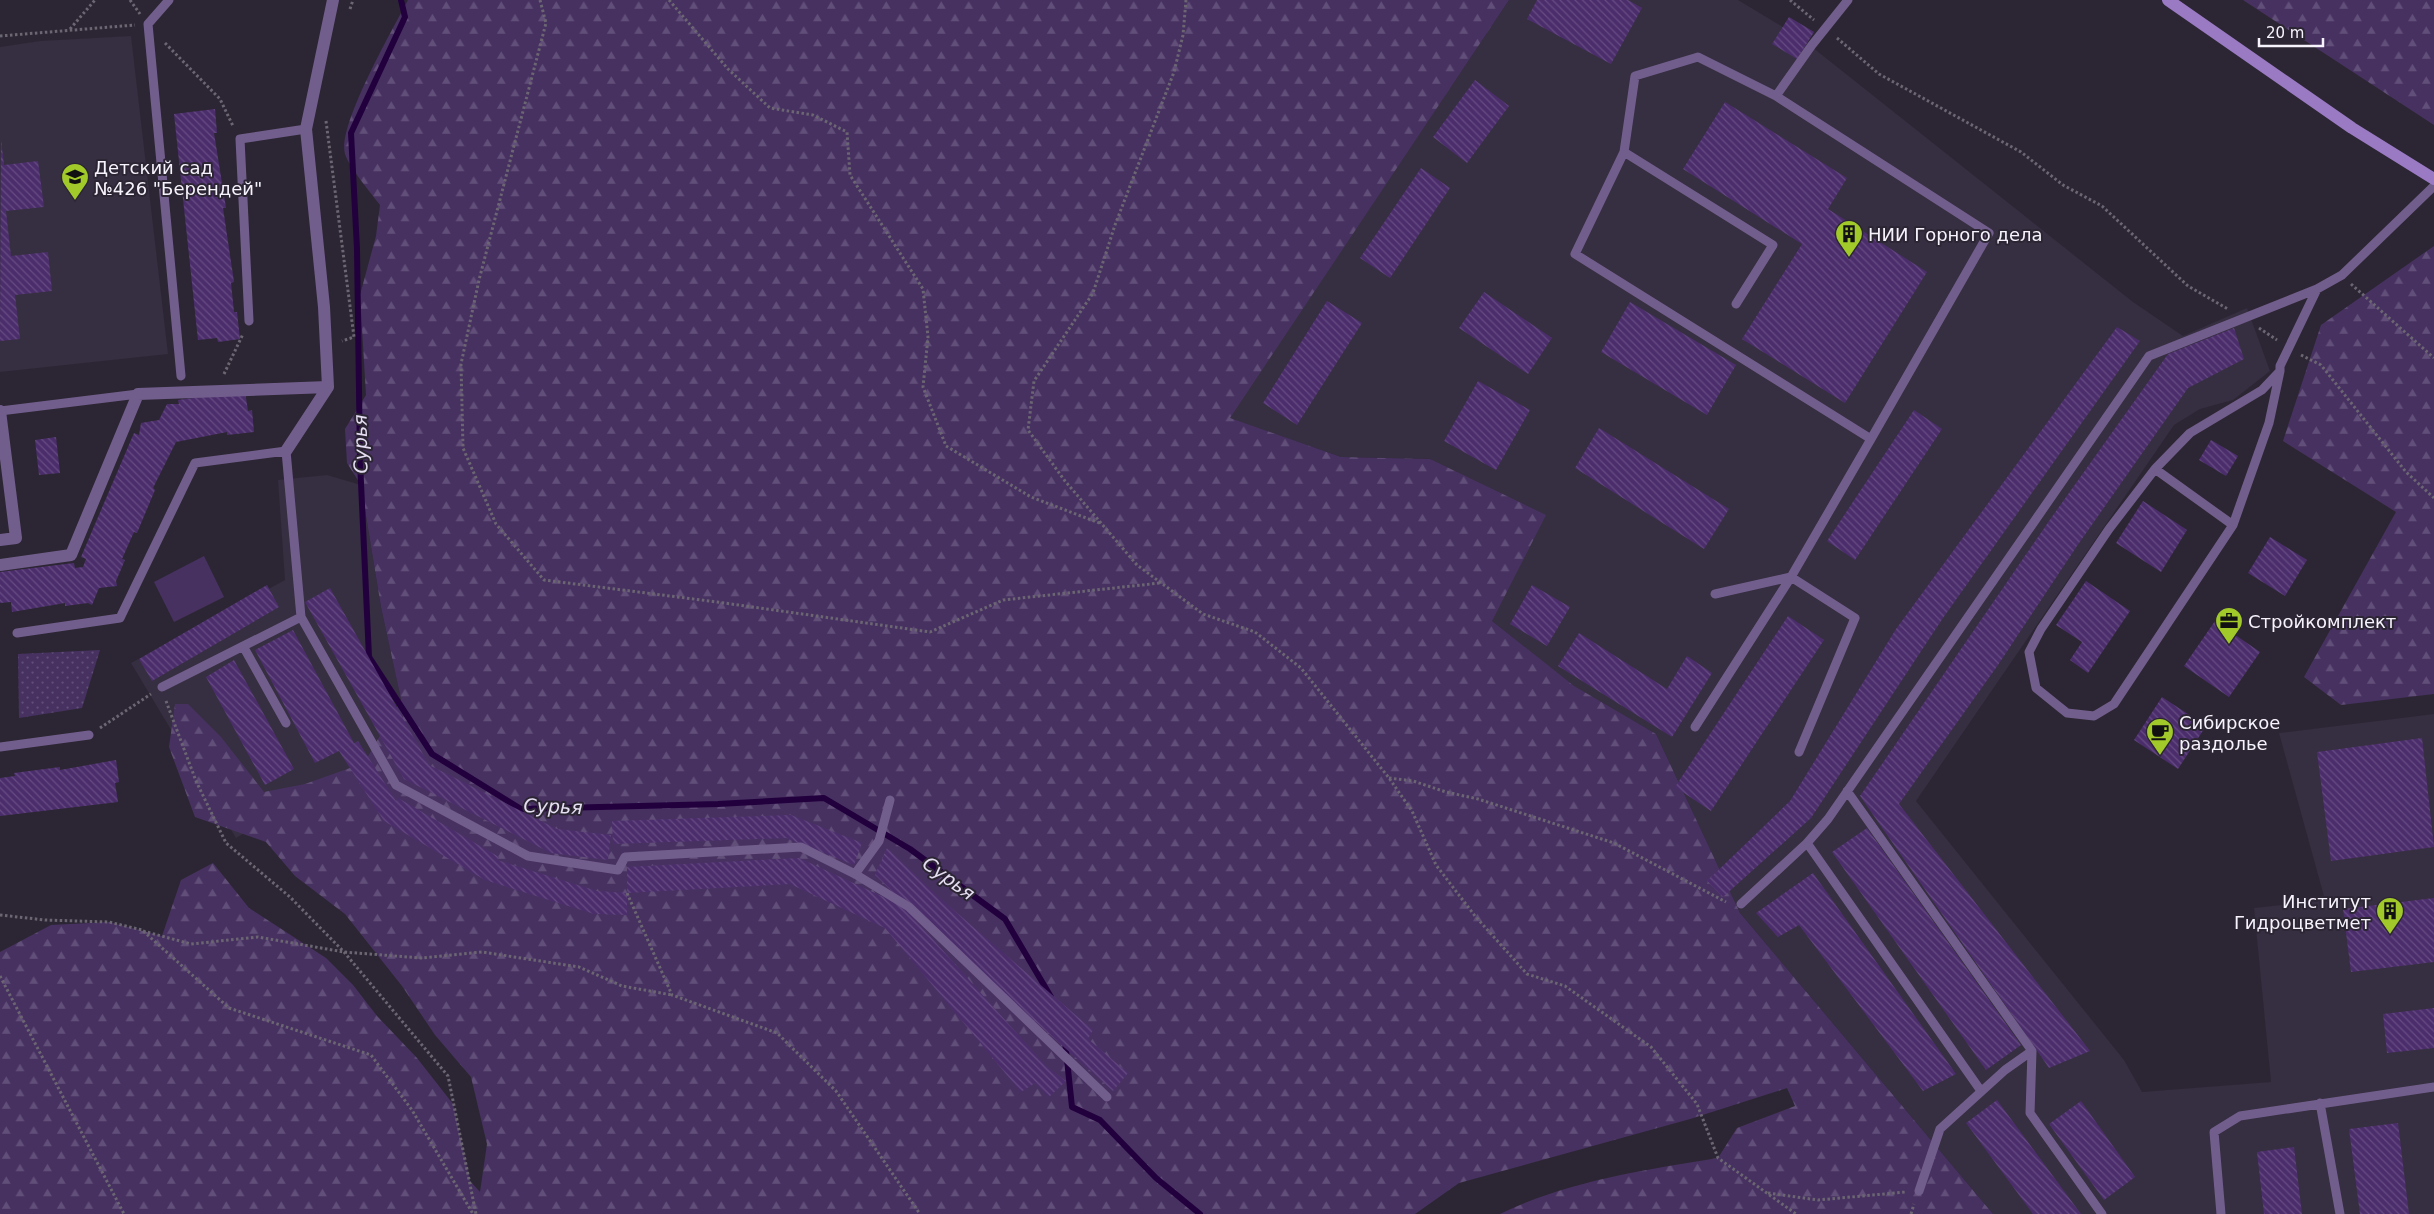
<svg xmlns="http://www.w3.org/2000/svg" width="2434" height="1214" viewBox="0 0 2434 1214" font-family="'DejaVu Sans',sans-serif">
	<defs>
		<pattern id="grass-dots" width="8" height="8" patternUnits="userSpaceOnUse" patternTransform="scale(1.25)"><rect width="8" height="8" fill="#473161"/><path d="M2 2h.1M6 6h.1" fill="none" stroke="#624f79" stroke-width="1.8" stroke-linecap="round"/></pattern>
		<pattern id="forest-firs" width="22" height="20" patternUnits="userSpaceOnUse" patternTransform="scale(1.25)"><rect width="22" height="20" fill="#473161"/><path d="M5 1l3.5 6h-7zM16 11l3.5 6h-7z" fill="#624f79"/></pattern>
		<pattern id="building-back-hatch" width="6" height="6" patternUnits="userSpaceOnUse" patternTransform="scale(1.25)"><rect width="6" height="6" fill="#4b2d6c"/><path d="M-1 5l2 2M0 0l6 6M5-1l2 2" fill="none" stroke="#664c82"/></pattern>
	</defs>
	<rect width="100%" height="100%" fill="#2c2634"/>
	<path fill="#362e41" d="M1509,0H1738L1783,27L1789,17L1814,32L1807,43L2133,302L2183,336L2247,308L2270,371L2233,400L2200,409L2174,425L1916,801L2124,1060L2142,1092L2271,1082L2254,908L2325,900L2279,733L2434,714V1214H1993L1740,913L1656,734L1574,687L1492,621L1431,459L1341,457L1229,418Z
		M131,36L168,354L0,372V47L40,41Z
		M327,475L361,485L381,607L401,698L364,763L236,838L131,663L285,580L278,480Z"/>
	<path fill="url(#grass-dots)" d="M100,650L82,708L19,718L18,654Z"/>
	<path fill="url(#forest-firs)" d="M408,0H1509L1230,418L1341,457L1430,459L1546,515L1492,621L1574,686L1656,734L1740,913L1993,1214H1500C1568,1181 1644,1170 1718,1158L1737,1128L1795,1106L1787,1088L1690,1119L1459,1183L1415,1214H0V952L51,925L109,922L162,936L181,880L213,863L249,908L326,958L353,985L377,1016L417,1058L453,1104L470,1181L480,1192L487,1144L471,1077L435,1035L402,986L345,914L295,876L266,842L195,817L169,747L175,704H188L221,737L264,792L305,784L364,763L401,699L381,607L361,485L347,463L345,429L366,395L360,295L376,236L380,205C371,193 349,167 345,154C337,126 393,29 408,0Z
		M2243,0H2434V125Z
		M2434,246V694L2341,705L2304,677L2396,512L2283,441L2321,325Z"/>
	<path fill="#473161" d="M204,556L224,597L174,622L154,582Z"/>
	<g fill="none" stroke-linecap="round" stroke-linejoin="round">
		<path stroke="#22003d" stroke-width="6" d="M401,0L405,17L351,133L357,249L360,461L369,657L432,754L521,809L718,804L824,798L910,849L1005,919L1051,997
			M1065,1041L1072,1107L1100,1120L1156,1178L1200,1214"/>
	</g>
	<path fill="url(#building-back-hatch)" d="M1537,0H1628L1642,8L1611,64L1527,19Z
		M1789,17L1814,32L1797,59L1772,44Z
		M1475,80L1509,106L1467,163L1433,137Z
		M1725,102L1847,178L1828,209L1927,272L1845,403L1742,339L1802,244L1683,169Z
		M215,109L217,133H214L226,208H223L234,282L231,283L234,312H237L240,339L218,342L217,338L198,340L174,114Z
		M1,139L4,165L38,161L44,207L6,211L11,256L48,252L52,291L15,295L20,339L0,341Z
		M1421,168L1450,188L1390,278L1360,258Z
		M1484,292L1552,338L1528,374L1459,328Z
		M1327,301L1362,323L1297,425L1263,403Z
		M1630,302L1736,365L1707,415L1601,352Z
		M2117,327L2140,341L1943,618L1811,818L1723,897L1707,881L1790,801L1896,629Z
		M2234,328L2244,359L2188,388L2077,546L1998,665L1899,804L2090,1051L2049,1068L1860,796L2049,521L2168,354Z
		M1478,381L1530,410L1496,470L1444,441Z
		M245,391L248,411L252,410L254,432L227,435V432L176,442L153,488L155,490L137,533L134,532L122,559L125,560L116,581L117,586L99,588L92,605L88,603L65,606V603L12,612L11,602L0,603V572L74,563L75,568L83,567L86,559L81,557L134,433L139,435L141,423L159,420L167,404H179L178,400Z
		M1914,410L1942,429L1855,560L1827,541Z
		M1599,428L1729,509L1704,549L1575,468Z
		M56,437L60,473L39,475L35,440Z
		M2211,440L2238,456L2226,476L2199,460Z
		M2143,501L2187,530L2161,572L2116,543Z
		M2270,537L2307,560L2285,596L2248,573Z
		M2086,581L2130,611L2088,673L2070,660L2082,642L2056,625Z
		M267,585L279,607L152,681L139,659Z
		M1532,585L1570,607L1547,646L1510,624Z
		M330,588L429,765L557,829L611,835L608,860L551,853L404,779L305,602Z
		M1788,616L1824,640L1711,811L1675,787Z
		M2215,621L2260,652L2229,697L2184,666Z
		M293,630L354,743L343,749L358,741L396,801L398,798L499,857L497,860L597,891L627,893V867L799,858L903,906L1047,1067L1066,1081L1049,1097L1035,1083L1021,1092L885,928L790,884L627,893V915L594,914L485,880L384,821L339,751L315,763L255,650Z
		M1579,633L1667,689L1687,656L1712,673L1672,737L1558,666Z
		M234,660L294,769L265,785L206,677Z
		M2162,697L2206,726L2178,769L2134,740Z
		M2422,738L2434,847L2331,861L2317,752Z
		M116,760L119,782L115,783L118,802L0,816V778L15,776L14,773L60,767V770Z
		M791,815L862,843L854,865L786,838L613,844L612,821Z
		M1867,828L2021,1045L1986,1070L1832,852Z
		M887,848L942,900L1093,1030L1088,1039L1128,1073L1113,1091L923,921L875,875Z
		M1813,873L1956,1074L1923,1091L1799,925L1778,937L1756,913Z
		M2434,898V962L2351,972L2343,909Z
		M2434,1008V1048L2387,1053L2383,1014Z
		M1997,1100L2081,1214H2033L1966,1123Z
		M2081,1101L2135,1177L2104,1200L2049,1124Z
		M2398,1123L2409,1214H2360L2349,1129Z
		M2294,1147L2302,1214H2264L2257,1152Z"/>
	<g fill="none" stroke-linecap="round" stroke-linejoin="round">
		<path stroke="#6b6672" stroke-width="3" stroke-dasharray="2.5 2.5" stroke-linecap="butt" d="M130,0L140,14
			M540,0L546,23L479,280L461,364L463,448L496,524L544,580L717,602L930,632L1003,600L1160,583
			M669,0L728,69L770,108L813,115L847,132L850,175L923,289L928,337L923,387L946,446L1031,497L1102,524
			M1186,0L1183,35L1174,72L1115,225L1093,293L1034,381L1028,430L1065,481L1137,565L1203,614L1255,632L1301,668L1389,778L1412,811L1436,865L1475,916L1527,974L1565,986L1651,1047L1697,1104L1718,1158L1796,1214
			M1790,0L1814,20
			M350,9L353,0
			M70,29L95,0
			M0,36L135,25
			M1837,38L1879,74L2021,152L2063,185L2102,206L2188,286L2228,309
			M165,43L220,99L233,126
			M326,121L354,337L342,341
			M2351,284L2434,358
			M2259,328L2277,340
			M2301,355L2321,365L2406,472L2434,498
			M224,374L243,334
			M166,701L196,781L226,843L290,897L344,952L448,1076L476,1214
			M100,728L151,694
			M1389,778L1413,781L1446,792L1478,799L1614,843L1726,902
			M627,893L672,995L777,1033L836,1091L920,1214
			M0,915L45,920L109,922L142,930L229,1008L371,1055L412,1110L473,1214
			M143,931L191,944L258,937L344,952L421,958L482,952L579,967L622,986L672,995
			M0,976L124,1214
			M1768,1193L1818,1200L1906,1192
			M1911,1214L1914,1204"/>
		<path stroke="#725e8c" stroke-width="9" d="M169,0L148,24L181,376
			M1698,57L1776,96L1989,233L1871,439L1575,254L1624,152L1635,76Z
			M1776,96L1812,45L1848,0
			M1624,152L1773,245L1736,304
			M249,321L240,139L306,129
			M2280,371L2262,390L2190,433L2155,469L2109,529L2041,629L2029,652L2036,688L2067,713L2094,716L2114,704L2233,525L2269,423L2280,371V366L2317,289
			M0,411L138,394
			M2155,469L2233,525
			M301,617L396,785L528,856L618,870L625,857L801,847L855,874L909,907L1107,1097
			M17,633L120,618L195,463L286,451L301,617L162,687
			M243,646L286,723
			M1695,727L1791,577L1715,594
			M0,747L89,735
			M1799,752L1855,618L1791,577L1871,439
			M1847,791L2032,1051L2030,1113L2102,1214
			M855,874L879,841L890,800
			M1741,904L1807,843
			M1981,1091L1807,843L1828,819L2149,356L2317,289L2342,275L2434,186
			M2320,1103L2340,1214
			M1919,1191L1940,1129L2005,1070L2032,1051
			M2221,1214L2214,1132L2240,1116L2434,1087"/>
		<path stroke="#725e8c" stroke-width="12" d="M286,451L328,387L324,307L306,129L333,0
			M0,540L16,538L0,411
			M0,565L71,555L138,394L328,387"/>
		<path stroke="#9b7ac4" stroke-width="12" d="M2168,0L2352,128L2434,179"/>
	</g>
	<defs>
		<symbol id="school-pin" viewBox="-11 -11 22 30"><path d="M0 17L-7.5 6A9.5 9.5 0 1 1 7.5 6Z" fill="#a1c92a" stroke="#2c2634"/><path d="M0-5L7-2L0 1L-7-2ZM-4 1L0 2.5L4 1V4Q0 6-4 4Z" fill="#111"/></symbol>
		<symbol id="building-pin" viewBox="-11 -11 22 30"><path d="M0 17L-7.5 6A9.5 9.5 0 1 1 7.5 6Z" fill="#a1c92a" stroke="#2c2634"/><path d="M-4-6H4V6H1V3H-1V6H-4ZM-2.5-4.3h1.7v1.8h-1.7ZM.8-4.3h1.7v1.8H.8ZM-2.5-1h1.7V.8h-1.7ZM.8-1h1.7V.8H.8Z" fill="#111"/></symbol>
		<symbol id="office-pin" viewBox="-11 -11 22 30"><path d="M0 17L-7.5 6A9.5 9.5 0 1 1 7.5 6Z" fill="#a1c92a" stroke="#2c2634"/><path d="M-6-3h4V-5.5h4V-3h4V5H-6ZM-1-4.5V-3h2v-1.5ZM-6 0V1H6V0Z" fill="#111"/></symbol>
		<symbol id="cafe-pin" viewBox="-11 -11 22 30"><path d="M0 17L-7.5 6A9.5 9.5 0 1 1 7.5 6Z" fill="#a1c92a" stroke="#2c2634"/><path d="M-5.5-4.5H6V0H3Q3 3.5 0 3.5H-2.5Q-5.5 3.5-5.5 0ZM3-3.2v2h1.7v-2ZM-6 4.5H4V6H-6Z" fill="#111"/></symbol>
	</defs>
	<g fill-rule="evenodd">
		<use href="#school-pin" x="59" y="161" width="32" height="43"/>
		<use href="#building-pin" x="1833" y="218" width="32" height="43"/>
		<use href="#office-pin" x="2213" y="605" width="32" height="43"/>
		<use href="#cafe-pin" x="2144" y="716" width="32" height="43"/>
		<use href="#building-pin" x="2374" y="895" width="32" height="43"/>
	</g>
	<g text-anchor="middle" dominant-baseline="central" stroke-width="4" stroke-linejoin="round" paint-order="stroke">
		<g font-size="18" fill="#f7f3fc" stroke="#2c2634" text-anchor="start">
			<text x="94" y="167">Детский сад<tspan x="94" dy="21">№426 "Берендей"</tspan></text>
			<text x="1868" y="234">НИИ Горного дела</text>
			<text x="2248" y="621">Стройкомплект</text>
			<text x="2179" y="722">Сибирское<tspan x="2179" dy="21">раздолье</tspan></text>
			<text x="2371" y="901" text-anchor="end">Институт<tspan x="2371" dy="21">Гидроцветмет</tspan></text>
		</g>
		<g font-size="19" font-style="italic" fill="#e5ddf1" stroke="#2c2634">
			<text transform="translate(360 444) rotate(-91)">Сурья</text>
			<text transform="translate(553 806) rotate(2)">Сурья</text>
			<text transform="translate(949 878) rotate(36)">Сурья</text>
		</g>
	</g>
	<path d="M2259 38v8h64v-8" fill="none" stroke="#f7f3fc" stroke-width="2.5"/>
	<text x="2266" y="38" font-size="15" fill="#f7f3fc" stroke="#2c2634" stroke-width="4" paint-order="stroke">20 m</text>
</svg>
